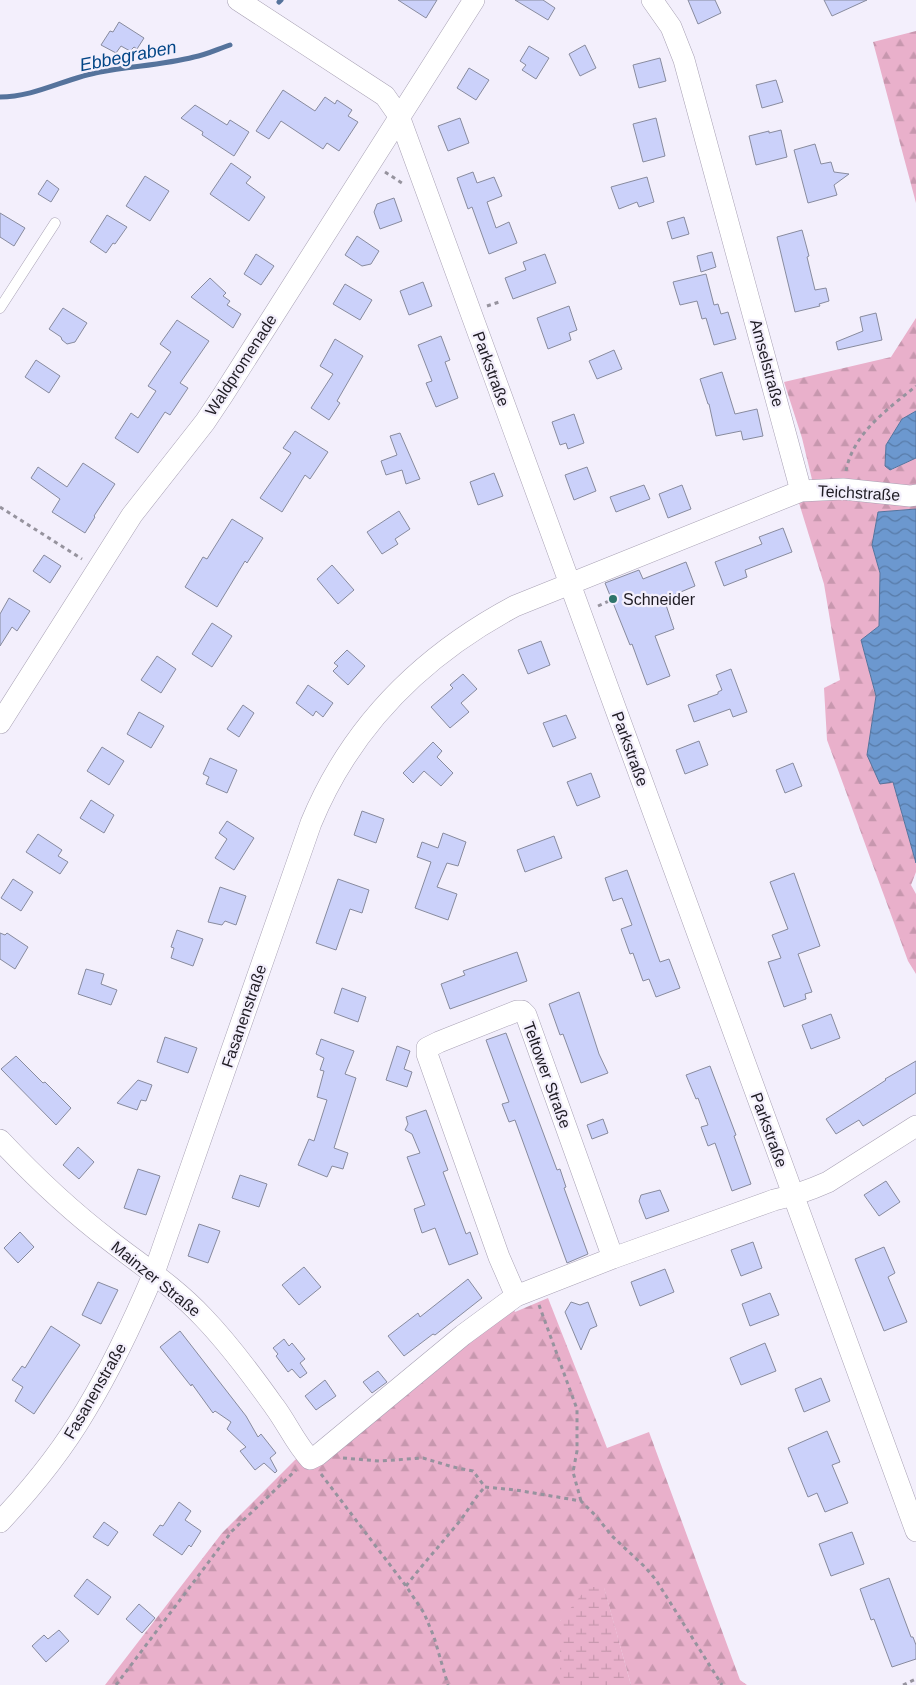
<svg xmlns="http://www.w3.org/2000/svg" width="916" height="1685" viewBox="0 0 916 1685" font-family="Helvetica,sans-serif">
	<defs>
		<pattern id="forest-firs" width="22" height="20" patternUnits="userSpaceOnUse" patternTransform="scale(1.25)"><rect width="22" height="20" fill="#e9b0cb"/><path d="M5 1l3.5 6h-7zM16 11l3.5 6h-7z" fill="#c797ae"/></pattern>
		<pattern id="wetland-marsh" width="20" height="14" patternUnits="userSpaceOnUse" patternTransform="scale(1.25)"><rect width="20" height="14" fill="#e9b0cb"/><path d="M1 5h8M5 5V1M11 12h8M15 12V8" fill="none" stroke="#c797ae"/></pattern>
		<pattern id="water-waves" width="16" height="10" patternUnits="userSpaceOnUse" patternTransform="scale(1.25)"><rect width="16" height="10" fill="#6c98cf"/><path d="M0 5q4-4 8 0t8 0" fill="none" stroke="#587ba8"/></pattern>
	</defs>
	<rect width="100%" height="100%" fill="#f3effc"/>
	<path fill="url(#forest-firs)" d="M916,31V203L873,42Z
		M916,318V411L902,419L886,445L885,465L891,470L916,458V509L878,512L872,545L880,573L879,626L861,640L876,696L867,755L893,782L916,863V872L911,885L916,894V974L908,961L827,740L824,688L840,680L824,584L799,503L816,496L802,438L784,382L891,357Z
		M506,1292L515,1312L548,1298L607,1448L649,1432L740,1680L747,1685H631L604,1588L560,1621V1685H105L222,1533L295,1460Z"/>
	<path fill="url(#wetland-marsh)" d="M588,1587H604L631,1685H560V1621Z"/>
	<path fill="url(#water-waves)" stroke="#55739c" d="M916,411V458L890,470L885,466L886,445L902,419Z
		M916,509V863L893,782L880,784L867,755L876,696L861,640L879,626L880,573L872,545L878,512Z"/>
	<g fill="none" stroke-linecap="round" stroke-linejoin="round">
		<path stroke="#55739c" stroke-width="5" d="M279,2L281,0
			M0,97C35,97 66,78 100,72C131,66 163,65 194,57C206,55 218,49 230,45"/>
	</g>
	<path fill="#cbd1fa" stroke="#888b9e" d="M398,0H437L426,18Z
		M515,0H543L555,8L548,20Z
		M688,0H715L721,13L698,24Z
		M824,0H867L832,16Z
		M119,22L144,38L137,49L134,47L130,51L121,46L116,53L101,45L110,31L113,32Z
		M585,45L596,68L580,76L569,54Z
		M529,46L549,58L536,79L522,70L526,65L520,61Z
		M660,58L666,81L639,88L633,65Z
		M469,68L489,80L476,100L457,88Z
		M776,80L783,102L762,108L756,85Z
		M283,90L315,111L325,97L335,104L337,100L352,110L348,116L358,122L339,151L327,143L323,149L281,121L269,139L256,131Z
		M195,105L227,125L230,120L249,132L234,156L202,135L203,132L181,118Z
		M460,118L469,143L448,151L438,126Z
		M656,118L665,156L643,162L633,124Z
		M781,130L787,157L756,165L749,136L769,131V133Z
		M815,144L821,164L831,162L834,172L849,174L834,185L837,195L808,203L794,150Z
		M231,163L251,177L246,183L265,197L249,221L210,194Z
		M473,172L477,183L494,177L502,196L487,202L496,228L509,222L517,243L489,254L472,207L468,209L457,178Z
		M145,176L169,191L150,221L126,206Z
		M647,177L654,202L639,207L637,202L619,209L611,187Z
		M47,180L59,189L51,202L38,194Z
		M394,198L402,221L380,229L374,212L377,204Z
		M0,213L25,228L14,246L0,237Z
		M107,215L127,227L115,244L113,243L106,253L90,242Z
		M684,217L689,234L672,239L667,222Z
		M802,230L809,256L807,257L815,290L826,288L829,301L819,304L820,306L795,312L777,237Z
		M357,236L379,251L371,264L362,266L345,255Z
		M712,252L716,267L701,272L697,256Z
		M256,254L274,266L261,285L244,274Z
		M545,254L556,283L513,299L505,278L526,270L523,262Z
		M706,274L714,305L718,304L721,314L728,312L736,339L714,345L706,318L702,319L697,301L680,305L673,282Z
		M210,278L226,293L223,296L230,301L227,305L241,314L233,328L191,297Z
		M423,282L432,306L409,315L400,291Z
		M345,284L372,300L360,320L333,304Z
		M569,306L577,330L569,333L571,340L548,349L537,318Z
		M63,308L87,323L75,342L67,344L62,340L61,337L49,329Z
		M876,313L882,340L838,350L836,342L863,331L860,317Z
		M177,320L209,341L180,383L188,388L170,415L165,412L138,453L115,438L131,413L138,418L156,391L148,386L171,352L160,344Z
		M441,336L450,360L445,362L458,398L436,407L426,383L432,381L418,345Z
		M335,339L363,356L337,401L340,403L329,420L311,408L333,374L320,366Z
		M614,350L622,369L597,379L589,361Z
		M36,360L60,376L49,393L25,377Z
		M722,372L735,414L757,409L763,436L743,440L741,431L716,436L709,404H708L700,379Z
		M574,414L584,443L568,449L566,443L560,445L552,422Z
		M295,431L328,452L310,479L305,475L282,512L260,498L291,453L283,448Z
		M400,433L420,479L406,484L402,470L386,475L381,461L397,455L390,436Z
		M83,463L115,484L94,516L95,517L85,533L52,512L60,499L31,478L38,467L67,487Z
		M587,467L596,491L574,500L565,475Z
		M494,473L503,496L478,505L470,482Z
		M644,485L650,499L616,512L610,497Z
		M682,485L691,509L668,518L659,494Z
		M399,511L410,529L395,539L398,544L382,554L367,532Z
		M232,519L263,538L247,563L245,561L217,607L185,587L203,557L207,559Z
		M783,528L792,552L745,570L747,577L724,586L715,562L762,544L759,537Z
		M44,555L61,566L50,583L33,571Z
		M686,562L695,586L664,599L674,629L655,636L670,676L647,685L632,644L630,645L605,583L639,570L643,579Z
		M332,565L354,590L338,604L317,579Z
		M9,598L30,611L17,631L12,627L0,646V614Z
		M212,623L232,636L212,667L192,654Z
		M541,641L550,665L528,674L518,650Z
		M347,650L365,666L348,685L333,671L338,666L334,663Z
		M157,656L176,669L161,693L141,680Z
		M731,669L747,712L733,717L730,709L694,722L688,705L718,694V692L722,690L716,675Z
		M463,674L477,689L461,703L469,712L450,728L431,707L453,688L450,685Z
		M308,685L333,703L323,717L316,711L313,716L296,703Z
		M243,705L254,713L239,737L227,729Z
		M139,712L164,726L151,748L127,734Z
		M566,715L576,738L553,747L543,723Z
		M699,741L708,765L685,774L676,750Z
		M433,742L442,751L437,757L453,773L441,786L424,771L413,783L403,773Z
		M102,747L124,761L109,785L87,771Z
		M210,758L237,770L227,793L206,784L209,777L203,774Z
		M793,763L802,786L785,793L776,770Z
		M591,773L600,797L577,806L567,782Z
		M91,800L114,815L104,833L80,818Z
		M362,811L384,819L376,843L354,835Z
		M227,821L254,838L234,870L215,858L227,839L219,833Z
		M443,833L466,842L458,866L447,863L437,887L457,894L448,920L415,908L431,862L417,857L422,842L438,848Z
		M38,834L62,850L58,856L68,862L60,874L26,852Z
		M554,836L562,858L525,872L517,850Z
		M627,870L660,962L669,959L680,988L656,997L649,979L643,981L633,953L630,954L621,929L632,925L622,898L613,901L605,878Z
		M794,873L820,946L798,954L812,992L805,994L806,999L784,1007L768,962L781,958L772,935L788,929L770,882Z
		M13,879L33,892L21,911L1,898Z
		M338,879L369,890L362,913L350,909L336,950L316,943Z
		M220,887L246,896L236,925L225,921L222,925L208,922Z
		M177,930L203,939L193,966L171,958L174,948L171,947Z
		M0,933L5,935L7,933L28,947L15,969L0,959Z
		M517,952L527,981L450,1009L441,984L465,975L463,971Z
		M86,969L104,974L101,984L117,990L111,1005L78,994Z
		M342,988L366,997L358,1022L334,1013Z
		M579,992L599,1054L608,1073L581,1083L563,1034L560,1035L549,1004Z
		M831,1014L840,1038L811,1049L802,1025Z
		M506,1033L557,1170L560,1169L566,1187L564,1188L588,1254L567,1263L515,1120L509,1122L502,1104L509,1102L486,1040Z
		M165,1037L197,1048L188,1073L157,1062Z
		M321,1039L354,1051L345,1074L356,1078L334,1148L348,1153L343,1169L332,1166L327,1177L298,1165L309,1139L314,1141L327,1100L317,1097L324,1071L320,1070L324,1058L316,1054Z
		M397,1046L410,1051L404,1069L412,1072L407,1087L386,1080Z
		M16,1056L43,1083L45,1082L71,1108L56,1125L1,1069Z
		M916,1061V1093L863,1126L859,1120L836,1134L826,1119L886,1080L885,1079Z
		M710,1066L736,1135L734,1136L751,1184L732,1191L715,1143L708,1146L701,1127L708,1125L698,1098L696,1099L686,1075Z
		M138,1080L152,1085L146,1101L141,1100L137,1110L117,1103Z
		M426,1110L448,1170L443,1172L466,1234L470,1232L478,1254L449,1265L435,1228L422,1233L414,1209L425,1205L407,1157L420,1153L412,1134L405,1130L408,1124L406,1117Z
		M603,1119L608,1133L592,1139L587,1125Z
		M78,1147L94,1162L79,1179L63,1165Z
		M138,1169L160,1176L146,1215L124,1208Z
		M240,1175L267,1184L259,1207L232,1198Z
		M886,1181L900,1202L879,1216L864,1195Z
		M660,1190L669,1211L646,1219L639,1201L641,1195Z
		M199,1224L220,1231L208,1263L188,1256Z
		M20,1232L34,1247L18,1263L4,1248Z
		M753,1242L762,1268L741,1276L731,1250Z
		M884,1247L895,1273L888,1277L907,1322L884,1331L855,1259Z
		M304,1267L321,1287L299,1305L282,1285Z
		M665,1269L674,1292L640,1306L631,1282Z
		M468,1279L482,1298L435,1335L433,1334L404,1356L388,1336L418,1313L420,1317Z
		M98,1282L118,1290L101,1324L82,1315Z
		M770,1293L779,1315L750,1326L742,1304Z
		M571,1302L580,1305L588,1302L597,1326L590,1329L581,1350L565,1312Z
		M51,1326L80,1345L34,1414L15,1401L23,1387L12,1380L22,1366L25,1368Z
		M180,1331L246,1416L258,1437L261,1434L276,1453L270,1458L277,1471L275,1473L264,1463L255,1470L240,1451L246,1447L227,1429L231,1422L215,1411L213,1413L192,1384L191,1386L160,1347Z
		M284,1339L289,1346L292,1343L305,1359L300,1363L307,1373L300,1378L292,1369L288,1372L276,1356L278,1354L273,1348Z
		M765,1343L776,1371L741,1385L730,1358Z
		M378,1371L387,1382L372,1393L363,1382Z
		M821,1378L830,1401L804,1412L795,1389Z
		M325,1380L336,1396L316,1410L305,1396Z
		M827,1431L840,1462L832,1465L848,1503L825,1512L817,1493L808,1497L788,1448Z
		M179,1502L191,1511L185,1520L201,1531L191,1547L189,1545L182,1555L153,1535L160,1525L163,1526Z
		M104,1522L118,1532L108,1546L93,1537Z
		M852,1532L864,1564L831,1576L819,1544Z
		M889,1578L911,1637H913L916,1645V1659L892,1667L874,1619L871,1620L860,1589Z
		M87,1579L111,1597L98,1615L74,1596Z
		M139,1604L155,1618L142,1633L126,1619Z
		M59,1630L69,1641L46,1662L32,1646L44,1635L48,1639Z"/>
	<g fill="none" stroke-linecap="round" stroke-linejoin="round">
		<defs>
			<path id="lane" d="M0,308L55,223"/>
			<path id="street" d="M238,0L385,96L399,116L916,1531
				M652,0L671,27L684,60L801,491
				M0,723L132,515L205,422L223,395L474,0
				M0,1140C33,1175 71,1211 109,1240C141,1265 175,1287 203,1317C229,1344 252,1375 274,1406C287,1423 295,1443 310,1459L318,1455L463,1335L516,1296L613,1258L774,1200C793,1196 810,1190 828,1182L916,1126
				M516,1296L499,1257L427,1054V1048L439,1042L517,1011H522L526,1015L613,1258
				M0,1522C32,1488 62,1451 86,1410C112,1367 134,1320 154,1273L311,823C351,726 423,655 515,606L801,491L843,489L910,496L916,495"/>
		</defs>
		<use href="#lane" stroke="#a8a1b4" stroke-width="11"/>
		<use href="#street" stroke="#a8a1b4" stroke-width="22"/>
		<path stroke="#96939e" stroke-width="3" stroke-dasharray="4 4" stroke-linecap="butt" d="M385,172L405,185
			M487,306L499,302
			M846,471C853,433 888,409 916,386
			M0,507L82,559
			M598,606L609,601
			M539,1305L577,1409V1451L573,1472L581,1501
			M343,1458L379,1461L423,1458L453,1467L473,1471L485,1487L516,1490L581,1501L596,1516L612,1536L645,1567L656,1580L722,1685
			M321,1474L406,1586L424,1613L434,1637L448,1685
			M406,1586C423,1564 441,1544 459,1522C468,1511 474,1498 485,1487
			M116,1685L232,1531L296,1470
			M903,1685L916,1679"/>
		<use href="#lane" stroke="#fff" stroke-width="10"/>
		<use href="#street" stroke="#fff" stroke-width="21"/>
	</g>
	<circle fill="#2d746b" stroke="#f3effc" stroke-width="2" cx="613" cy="599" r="5"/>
	<g text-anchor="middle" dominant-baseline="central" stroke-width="4.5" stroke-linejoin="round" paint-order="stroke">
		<g font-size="16" fill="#1f1c24" stroke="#f3effc">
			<text transform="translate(767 363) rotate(75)">Amselstraße</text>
			<text transform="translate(241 365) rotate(-57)">Waldpromenade</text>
			<text transform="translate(491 369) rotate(70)">Parkstraße</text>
			<text transform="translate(859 493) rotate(3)">Teichstraße</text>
			<text transform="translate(630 749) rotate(70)">Parkstraße</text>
			<text transform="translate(244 1016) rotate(-71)">Fasanenstraße</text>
			<text transform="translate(547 1075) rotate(70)">Teltower Straße</text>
			<text transform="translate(769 1130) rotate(70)">Parkstraße</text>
			<text transform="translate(156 1279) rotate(39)">Mainzer Straße</text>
			<text transform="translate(95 1391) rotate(-60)">Fasanenstraße</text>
		</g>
		<g font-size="16" fill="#1f1c24" stroke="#f3effc" text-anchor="start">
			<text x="623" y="599">Schneider</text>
		</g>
		<g font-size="18" font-style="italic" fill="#024586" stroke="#f3effc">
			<text transform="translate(128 56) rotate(-11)">Ebbegraben</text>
		</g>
	</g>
</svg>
